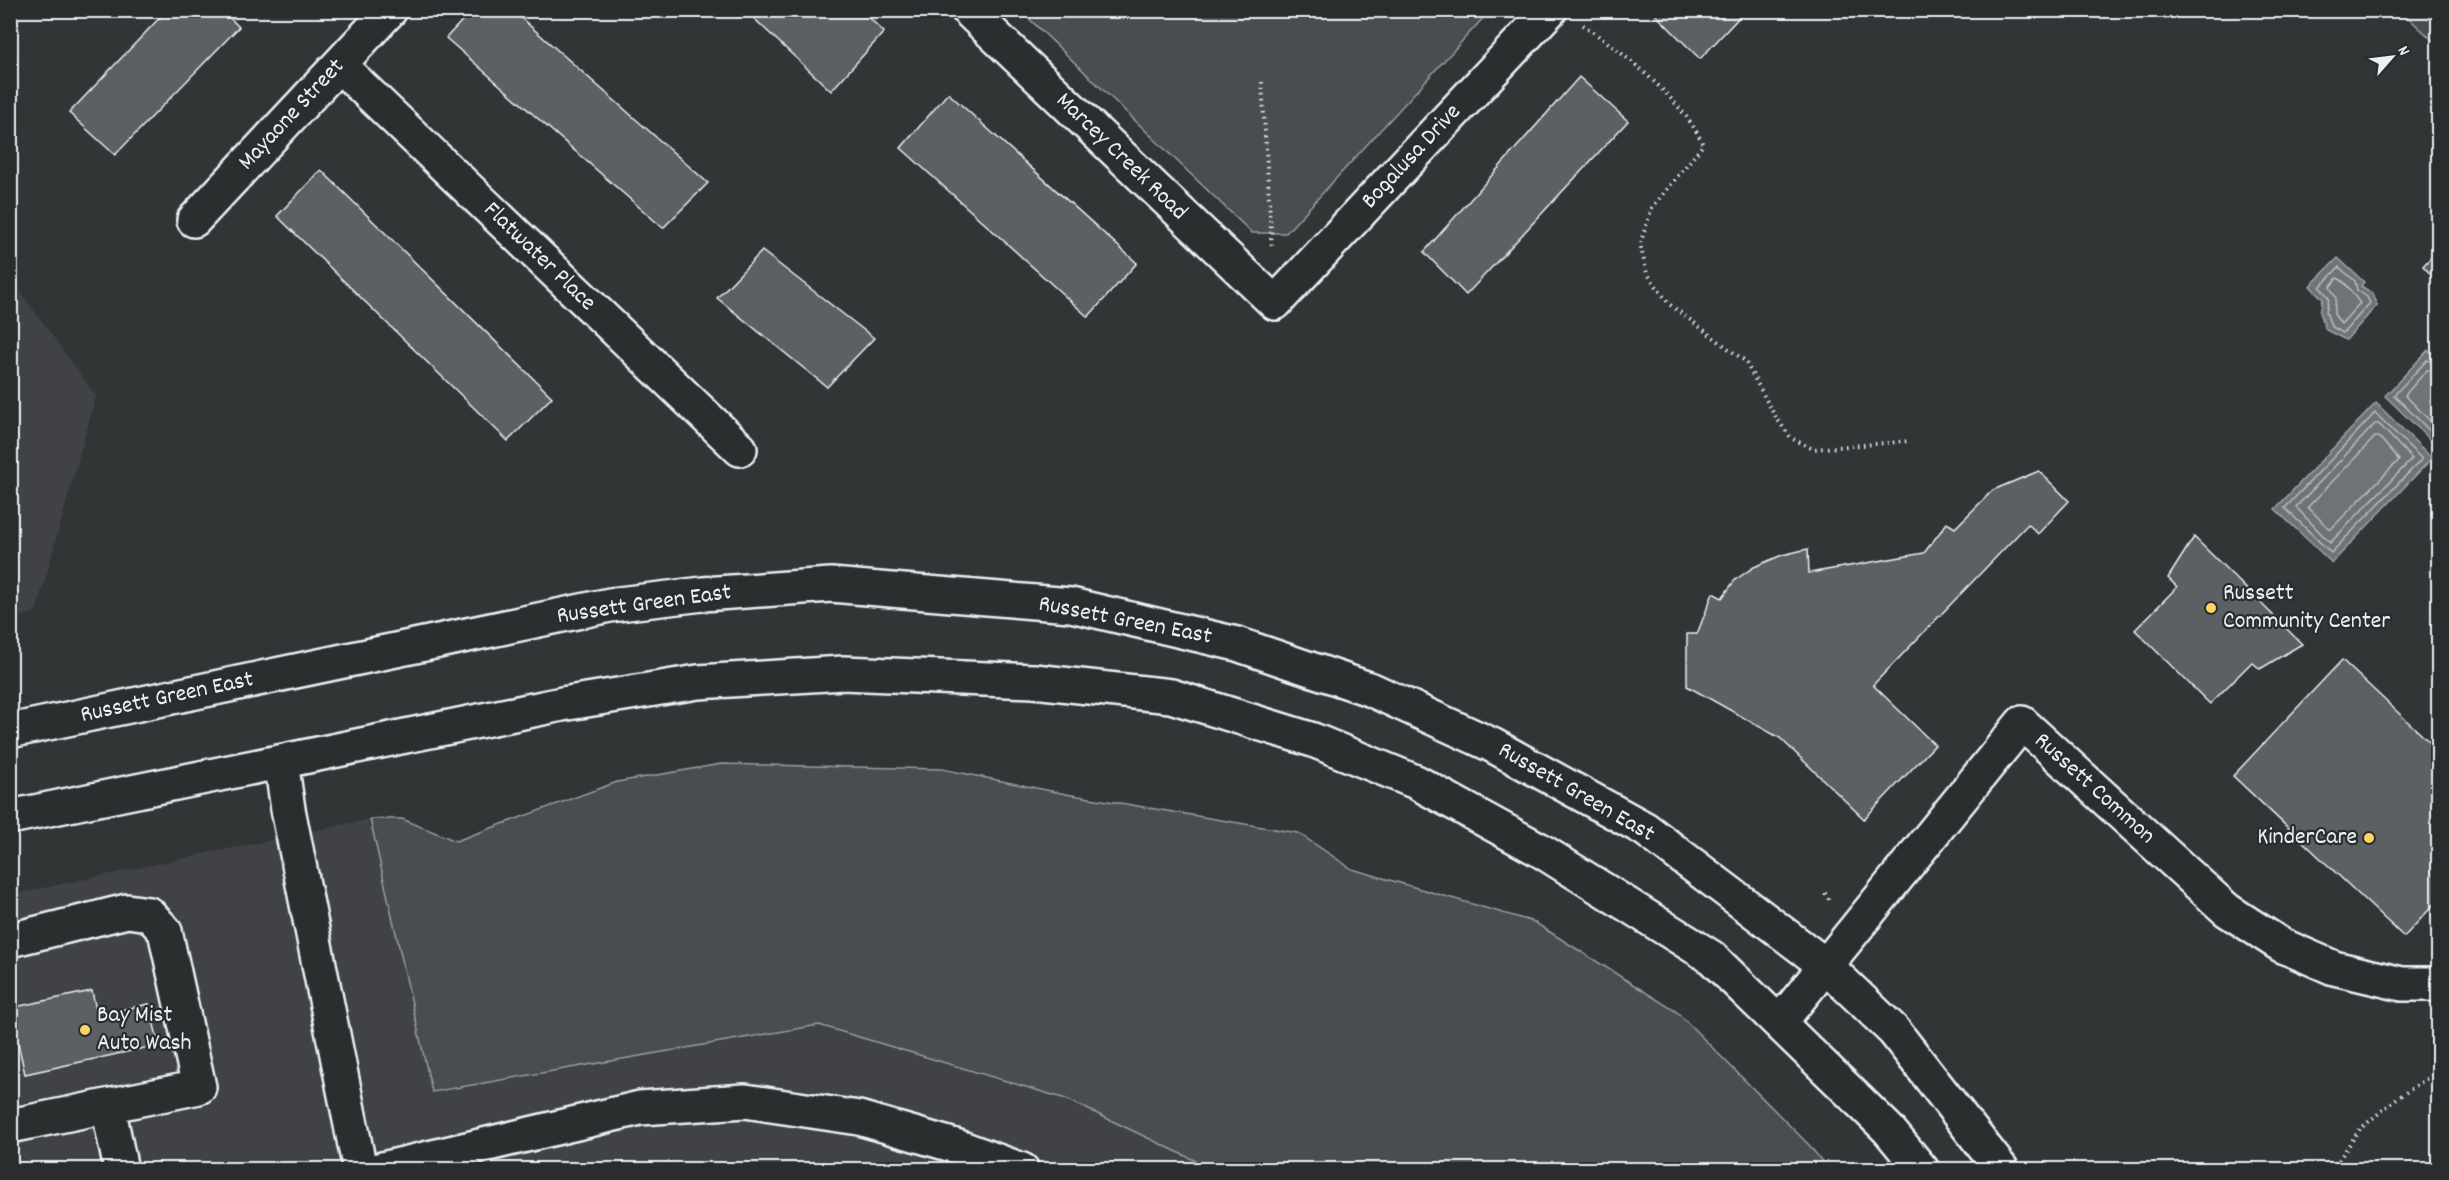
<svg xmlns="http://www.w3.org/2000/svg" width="2449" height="1180" viewBox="0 0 2449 1180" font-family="Dekko,sans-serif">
	<rect width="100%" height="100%" fill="#323536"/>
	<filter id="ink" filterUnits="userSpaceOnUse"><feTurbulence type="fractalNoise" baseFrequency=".0167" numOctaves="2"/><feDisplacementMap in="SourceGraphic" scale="12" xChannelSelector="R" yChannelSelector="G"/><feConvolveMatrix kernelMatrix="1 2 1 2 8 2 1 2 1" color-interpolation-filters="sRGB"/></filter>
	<g filter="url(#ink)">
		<path fill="#3f4244" d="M10,277L96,396L36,612L11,619Z
			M370,819L432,1092L819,1025L1066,1099L1213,1169H11L10,895Z"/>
		<path fill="#494d4f" stroke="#989fa4" stroke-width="1.5" d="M1021,11L1486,10V15L1286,233H1252Z
			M2401,11H2438V45Z
			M721,764L942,769L1066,794L1298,833L1352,869L1534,922L1677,1012L1809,1145L1828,1169H1213L1066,1099L819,1025L432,1092L370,819H402L456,841L617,782Z"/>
		<path fill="#6e7376" stroke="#9fa5aa" stroke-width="1.5" d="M2338,258L2364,282L2361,286L2372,293L2377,305L2346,340L2326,330L2320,312L2323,299L2310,286Z
			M2428,350L2438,360V447L2385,396Z
			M2376,403L2432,458L2332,563L2275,509Z"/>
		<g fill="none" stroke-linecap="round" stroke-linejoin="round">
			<path stroke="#b7bfc4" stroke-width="1.5" d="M2339,267L2355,281L2357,290L2367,297L2370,303L2343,333L2331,326L2326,312L2329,298L2320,287Z
				M2337,278C2346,280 2353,296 2360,303L2341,324L2334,314L2336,298L2330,287Z
				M2438,364L2427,360L2394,395L2438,439
				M2438,372L2427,370L2405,395L2438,429
				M2375,413L2422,459L2331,553L2285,508Z
				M2375,424H2379L2412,459L2330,543L2296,507Z
				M2375,437H2379L2399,460L2330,530L2308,507Z"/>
		</g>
		<path fill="#5c6063" stroke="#e8f1f8" stroke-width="1.5" d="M167,10H222L239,27L115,155L69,113Z
			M472,10H512L708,183L663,228L446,38Z
			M745,10H861L884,32L831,91Z
			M1651,10H1746L1700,59Z
			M1579,77L1628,121L1466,295L1424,252Z
			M948,93L1137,263L1088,317L901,148Z
			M321,170L552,397L508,441L277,216Z
			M2438,250V282L2423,266Z
			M762,251L874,338L827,387L717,298Z
			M2039,471L2069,501L2038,534L2028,524L1873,685L1935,745L1864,819L1780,738L1687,686V634H1697L1713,593L1722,598L1735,580L1754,567L1782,555L1808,549L1809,573L1924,553L1947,523L1955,528L1993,490Z
			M2194,537L2302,644L2260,669L2252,662L2210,704L2135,630L2177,587L2168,578Z
			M2342,660L2438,750V900L2404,937L2233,776Z
			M92,991L97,1015L149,1004L159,1045L25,1074L10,1008Z"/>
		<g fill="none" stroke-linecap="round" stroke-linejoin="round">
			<defs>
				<path id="minor" d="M968,10L1275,303L1550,10
					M339,65L740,449
					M194,220L390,10
					M10,731L610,605L703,594L831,585L1071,605L1237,644L1372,690L1492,745L1645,829L1825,965L1894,1031L2002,1170
					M281,762L288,809L360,1170
					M10,817L562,704L698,682L843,673L1034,681L1171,696L1313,740L1416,782L1540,850L1711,957L1888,1129L1922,1170
					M10,940L127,911L149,914L165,931L199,1087L10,1126
					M1780,1022L2022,723L2227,910L2281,945L2334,968L2402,984H2438
					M108,1106L121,1170
					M378,1170L640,1108L745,1101L859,1118L959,1147L1022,1170"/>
			</defs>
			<use href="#minor" stroke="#e8f1f8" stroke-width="38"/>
			<path stroke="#e8f1f8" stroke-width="4" stroke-dasharray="1.5 4.5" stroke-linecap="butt" d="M1349,12L1389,10
				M1583,25C1620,50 1687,103 1703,145L1652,208L1640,244L1647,273L1669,304L1745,361L1775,416L1791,438L1813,449L1910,441
				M1262,82L1272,249
				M1825,893L1831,903
				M2332,1170L2360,1129L2396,1099L2438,1071"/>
			<use href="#minor" stroke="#2a2d2e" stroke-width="33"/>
		</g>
	</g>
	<g fill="#ffd166" stroke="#2a2d2e" stroke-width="2">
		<circle cx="2211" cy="608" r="6"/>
		<circle cx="2369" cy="838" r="6"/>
		<circle cx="85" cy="1030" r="6"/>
	</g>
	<g text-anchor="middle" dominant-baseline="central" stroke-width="4.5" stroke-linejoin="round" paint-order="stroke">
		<g font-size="24" fill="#e8f1f8" stroke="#2a2d2e">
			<text transform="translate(292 115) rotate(-47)">Mayaone Street</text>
			<text transform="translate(1121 157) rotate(44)">Marcey Creek Road</text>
			<text transform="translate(1412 157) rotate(-47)">Bogalusa Drive</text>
			<text transform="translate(539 257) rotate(44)">Flatwater Place</text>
			<text transform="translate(644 605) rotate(-8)">Russett Green East</text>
			<text transform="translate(1125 621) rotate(11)">Russett Green East</text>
			<text transform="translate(167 698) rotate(-12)">Russett Green East</text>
			<text transform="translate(2094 789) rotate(42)">Russett Common</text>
			<text transform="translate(1576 793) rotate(30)">Russett Green East</text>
		</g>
		<g font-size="24" fill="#e8f1f8" stroke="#2a2d2e" text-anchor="start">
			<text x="2223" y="594">Russett<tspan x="2223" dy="28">Community Center</tspan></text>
			<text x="2357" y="838" text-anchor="end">KinderCare</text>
			<text x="97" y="1016">Bay Mist<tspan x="97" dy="28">Auto Wash</tspan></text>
		</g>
	</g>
	<rect width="2449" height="1180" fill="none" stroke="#2a2d2e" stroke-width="36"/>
	<rect x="18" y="18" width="2413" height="1144" fill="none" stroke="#e8f1f8" stroke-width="2" filter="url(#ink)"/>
	<g transform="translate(2392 57) rotate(62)" stroke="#2a2d2e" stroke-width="4.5" paint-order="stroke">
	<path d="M0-4.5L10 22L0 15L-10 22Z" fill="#e8f1f8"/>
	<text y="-9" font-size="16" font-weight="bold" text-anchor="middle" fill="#e8f1f8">N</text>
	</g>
</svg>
